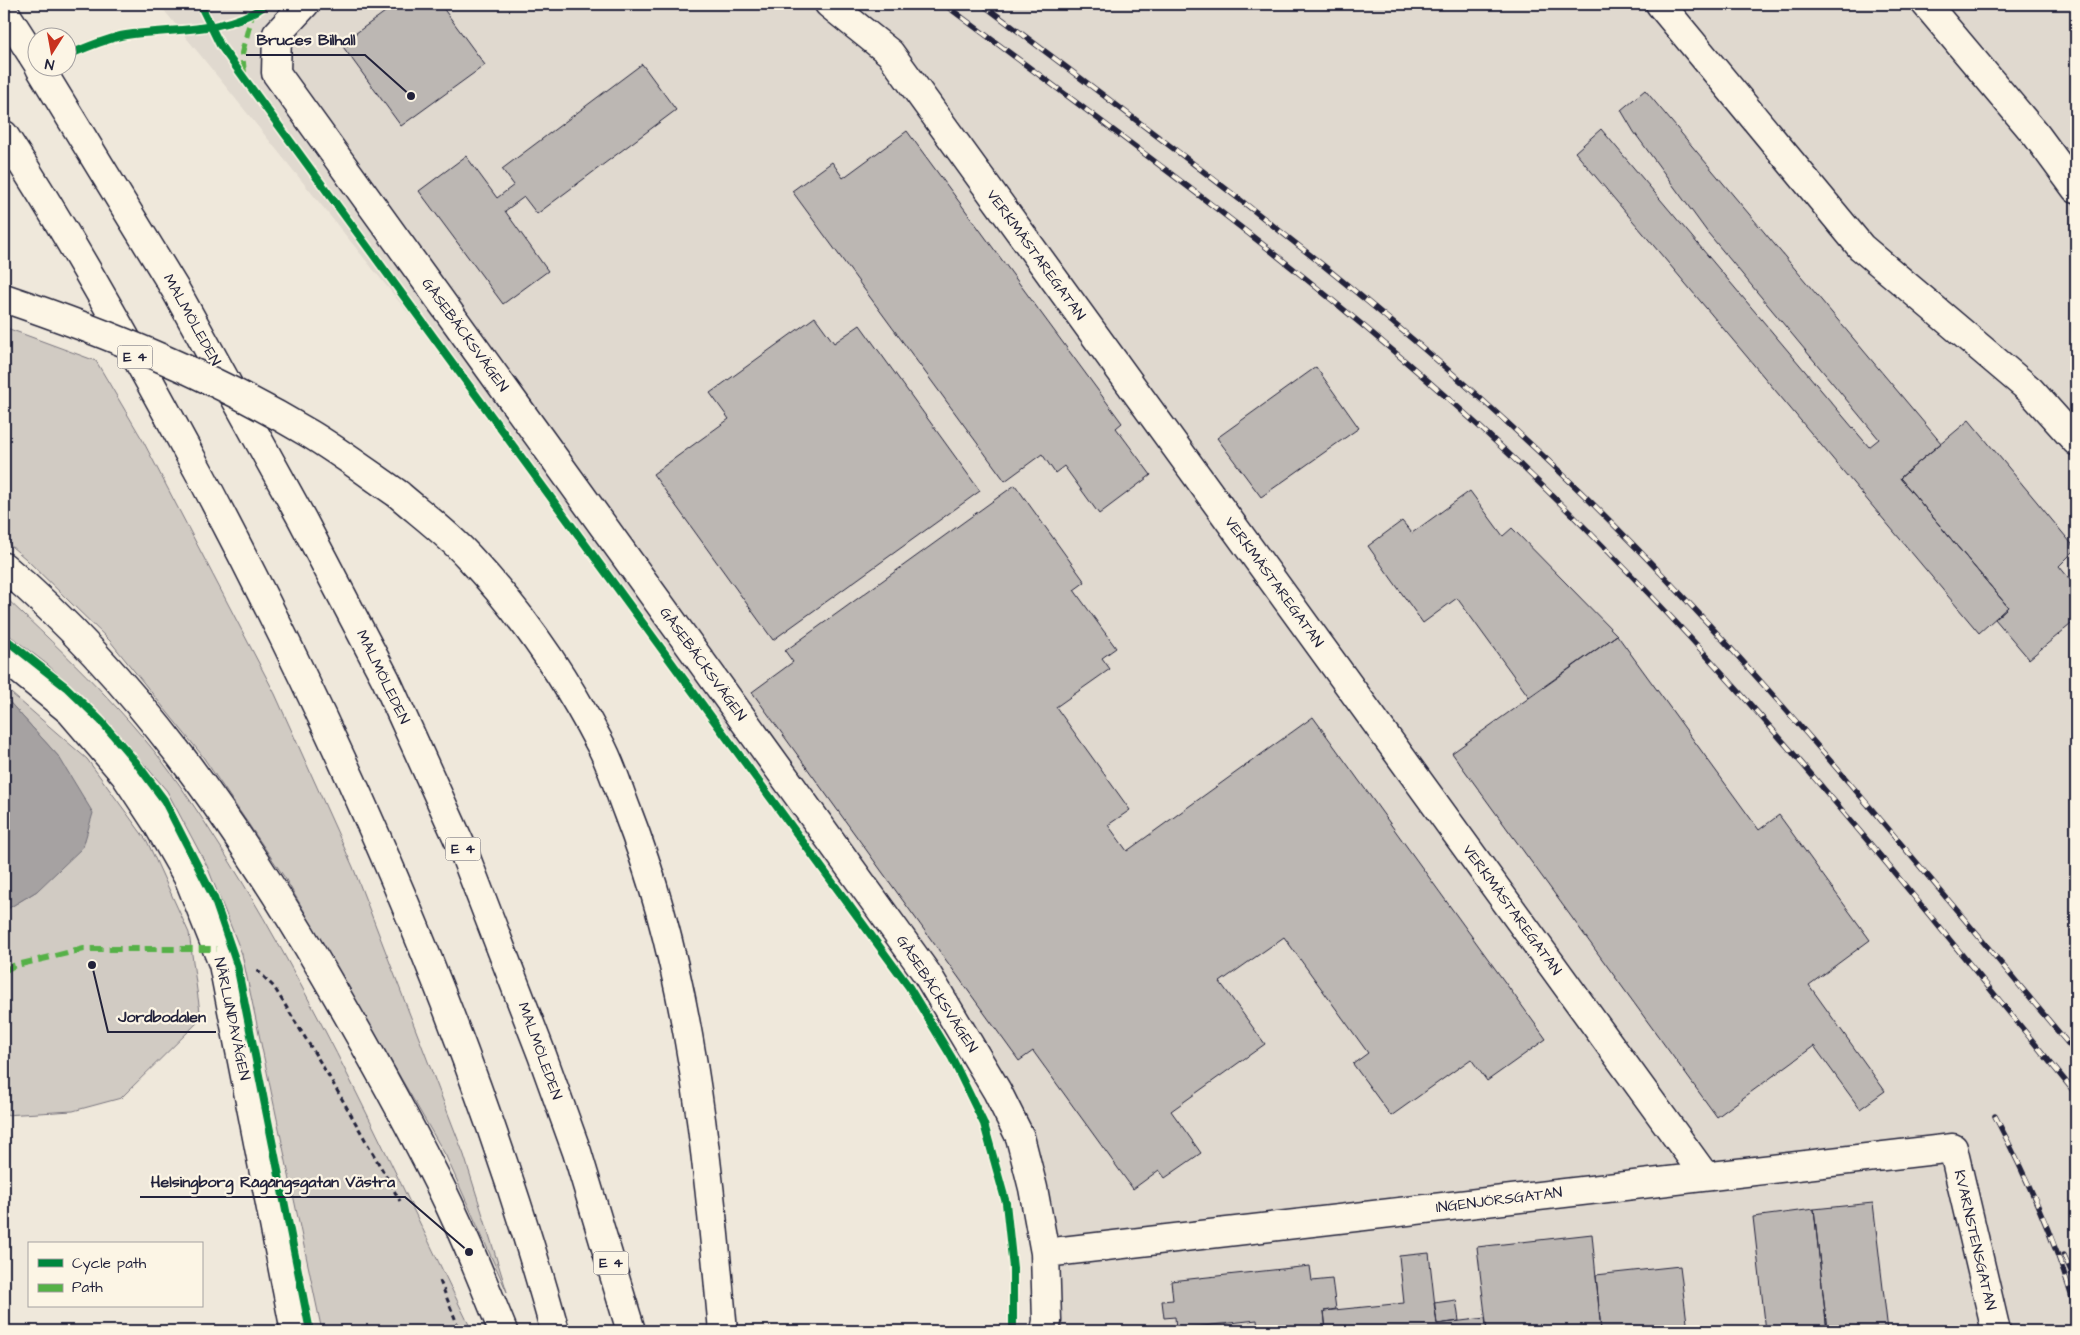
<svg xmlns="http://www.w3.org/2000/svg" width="2080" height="1335" viewBox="0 0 2080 1335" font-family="'Architects Daughter',sans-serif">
	<rect width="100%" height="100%" fill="#efe8db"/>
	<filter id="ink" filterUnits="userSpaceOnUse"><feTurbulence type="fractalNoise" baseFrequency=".02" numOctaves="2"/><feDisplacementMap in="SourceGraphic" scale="10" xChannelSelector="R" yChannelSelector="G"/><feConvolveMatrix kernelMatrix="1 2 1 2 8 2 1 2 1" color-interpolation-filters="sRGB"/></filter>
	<g filter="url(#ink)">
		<path fill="#e0d9cf" d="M159,4H2076V1331H1054L999,1096L693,684L410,315Z"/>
		<path fill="#d1cbc3" stroke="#7a767f" d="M4,327L96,361L142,439L275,694L353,867L464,1155L507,1292L446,1156L285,878L201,754L110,641L26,559L4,540Z
			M4,596C67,656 131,715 181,787C298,956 382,1147 472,1331H322L242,954L207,866L167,791L105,718L48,665L4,631Z
			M4,687L87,759L147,841L189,933L201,1019L121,1098L73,1111L4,1115V911L37,891L59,757L4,696Z"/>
		<path fill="#a6a2a2" stroke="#716f79" d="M4,696L59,757L93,813L83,847L37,891L4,911Z"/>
		<path fill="#bcb7b3" stroke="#22223b" d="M396,4H440L485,65L401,126L341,44Z
			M642,64L676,110L537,214L524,197L505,211L548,271L503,304L419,191L466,156L497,198L514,185L502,169Z
			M1645,90L1941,443L1900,478L2008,607L1979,633L1575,152L1601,129L1869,447L1879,439L1708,233L1634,132L1621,110Z
			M907,131L1122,423L1116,428L1151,475L1099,514L1064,466L1055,473L1042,454L1005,481L792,191L832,162L843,178Z
			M815,317L834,343L860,325L980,491L773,640L653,474L729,419L710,393Z
			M1316,367L1359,428L1261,497L1217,438Z
			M1969,420L2076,549L2059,566L2076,587V620L2029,659L1995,619L2008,607L1900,478Z
			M1015,485L1085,582L1074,590L1116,648L1102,658L1110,669L1056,707L1130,810L1108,825L1127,851L1313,717L1546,1039L1487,1081L1471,1059L1391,1116L1353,1064L1368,1053L1284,937L1220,982L1265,1044L1171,1111L1201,1153L1165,1178L1159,1170L1133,1189L1033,1051L1019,1061L752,692L793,662L785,651Z
			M1470,491L1503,536L1512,528L1617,635L1529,697L1457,598L1423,623L1368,546L1402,521L1412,533Z
			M1617,635L1759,830L1779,815L1870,940L1809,985L1885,1091L1860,1109L1814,1046L1717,1117L1452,753Z
			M1873,1203L1888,1331H1827L1814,1209Z
			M1814,1209L1827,1331H1766L1753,1217Z
			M1592,1234L1601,1331H1487L1477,1247Z
			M1429,1253L1437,1324L1485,1318L1487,1331H1326L1324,1311L1404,1303L1399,1256Z
			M1310,1266L1312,1281L1332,1279L1336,1309L1324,1311L1326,1331H1258L1257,1320L1176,1329L1175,1317L1164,1318L1162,1301L1173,1300L1171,1281Z
			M1680,1266L1688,1331H1601L1596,1275Z
			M1456,1300L1459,1321L1437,1324L1434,1303Z"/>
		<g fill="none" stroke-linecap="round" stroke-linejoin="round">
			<defs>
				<path id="minor" d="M305,4L277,34L276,73L927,974L997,1091L1020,1137L1033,1188L1045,1253L1047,1321L1045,1331
					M829,4L890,53L1705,1176
					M1660,4L1861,247L2030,390L2076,441
					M1926,4L2037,136L2076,189
					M4,657L70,711L125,775L158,825L189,879L223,964L295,1331
					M1045,1253L1953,1148L1996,1331"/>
				<path id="highway" d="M4,11L38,64
					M40,68L175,289L302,519L386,680L463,850L542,1055L577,1152L631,1331
					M4,135C75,244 138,359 200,474C344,745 473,1035 555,1331
					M398,494C421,514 447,533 468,556C520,611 564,675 599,742C611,763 618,788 627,811C692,977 707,1155 723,1331
					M4,567C136,679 236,824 323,972C361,1037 398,1103 432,1170C459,1222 481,1277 503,1331"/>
			</defs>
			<use href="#minor" stroke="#22223b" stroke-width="31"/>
			<use href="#highway" stroke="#22223b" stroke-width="31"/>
			<path stroke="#22223b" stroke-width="3" stroke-dasharray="5 4" stroke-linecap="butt" d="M257,970L274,987L330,1078L400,1201
				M440,1281L460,1331"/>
			<use href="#minor" stroke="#fcf5e5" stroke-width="28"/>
			<use href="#highway" stroke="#fcf5e5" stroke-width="28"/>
			<defs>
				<path id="rail" d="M944,4C1137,148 1333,289 1508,453C1717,649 1895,873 2076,1094
					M982,4C1192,162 1404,317 1591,502C1765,674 1919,866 2076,1053
					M1995,1116C2027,1178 2057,1243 2076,1311
					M2064,1255L2076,1282"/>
			</defs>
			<use href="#rail" stroke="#22223b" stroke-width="5.5"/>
			<use href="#rail" stroke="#fcf5e5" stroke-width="4" stroke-dasharray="11" stroke-linecap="butt"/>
			<defs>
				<path id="highway-bridge" d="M4,298C110,334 213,376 310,434C340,452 369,474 398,494"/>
			</defs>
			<use href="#highway-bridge" stroke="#22223b" stroke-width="31" stroke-linecap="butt"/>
			<use href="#highway-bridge" stroke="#fcf5e5" stroke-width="28"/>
			<path stroke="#55b146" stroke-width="6" stroke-dasharray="12 6" stroke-linecap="butt" d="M244,73L242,53L252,15
				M4,971L13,966L84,949H217"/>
			<defs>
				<path id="cycleway" d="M200,4L220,45L244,78L909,987L952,1058L984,1124L1006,1203L1013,1268V1331
					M68,55C85,48 107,38 126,35C174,28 227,34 267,4
					M4,638L66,687L101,721L135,761L164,800L214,898L237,965L310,1331"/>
			</defs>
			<use href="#cycleway" stroke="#fcf5e5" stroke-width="11"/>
			<use href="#cycleway" stroke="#00873e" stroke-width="8"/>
		</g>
	</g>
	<g text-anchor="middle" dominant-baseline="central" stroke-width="4.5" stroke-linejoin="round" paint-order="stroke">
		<g fill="#fcf5e5" stroke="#63616e" stroke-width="1">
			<rect x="117.5" y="345.5" width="35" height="23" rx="4"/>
			<rect x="445.5" y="837.5" width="35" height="23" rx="4"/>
			<rect x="593.5" y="1251.5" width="35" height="23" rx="4"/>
		</g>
		<g font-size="14" font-weight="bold" fill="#22223b">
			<text x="135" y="357">E 4</text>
			<text x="463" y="849">E 4</text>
			<text x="611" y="1263">E 4</text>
		</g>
		<g font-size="15" fill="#22223b" stroke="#fcf5e5">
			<text transform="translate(1036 255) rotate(54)">VERKMÄSTAREGATAN</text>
			<text transform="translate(192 320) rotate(61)">MALMÖLEDEN</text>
			<text transform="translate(465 335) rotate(54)">GÅSEBÄCKSVÄGEN</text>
			<text transform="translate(1274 582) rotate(54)">VERKMÄSTAREGATAN</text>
			<text transform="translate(703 664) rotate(54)">GÅSEBÄCKSVÄGEN</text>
			<text transform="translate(383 677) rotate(64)">MALMÖLEDEN</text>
			<text transform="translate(1512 910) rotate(54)">VERKMÄSTAREGATAN</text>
			<text transform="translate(937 994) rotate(57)">GÅSEBÄCKSVÄGEN</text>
			<text transform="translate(232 1019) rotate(78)">NÄRLUNDAVÄGEN</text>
			<text transform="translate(540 1051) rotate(70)">MALMÖLEDEN</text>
			<text transform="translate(1499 1200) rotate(-7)">INGENJÖRSGATAN</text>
			<text transform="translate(1975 1240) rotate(77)">KVARNSTENSGATAN</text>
		</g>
	</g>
	<path fill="none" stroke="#22223b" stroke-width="2" d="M411 96L365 55H246M92 965L108 1032H216M469 1252L405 1197H140"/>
	<g fill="#22223b" stroke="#fcf5e5" stroke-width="2">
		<circle cx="411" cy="96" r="5"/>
		<circle cx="92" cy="965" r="5"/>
		<circle cx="469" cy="1252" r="5"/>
	</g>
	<g font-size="16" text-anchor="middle" font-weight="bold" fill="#22223b" stroke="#fcf5e5" stroke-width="4.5" stroke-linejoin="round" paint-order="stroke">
		<text x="306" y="45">Bruces Bilhall</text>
		<text x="162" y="1022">Jordbodalen</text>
		<text x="273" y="1187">Helsingborg Rågångsgatan Västra</text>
	</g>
	<rect width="2080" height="1335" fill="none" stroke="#fcf5e5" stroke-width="20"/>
	<rect x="10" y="10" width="2060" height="1315" fill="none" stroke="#22223b" stroke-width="2" filter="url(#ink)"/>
	<rect x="28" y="1242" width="175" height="65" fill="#fcf5e5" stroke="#a5a1a1"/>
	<rect x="38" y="1259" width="25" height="8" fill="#00873e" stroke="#a5a1a1"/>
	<text x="72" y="1268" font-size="15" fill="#22223b">Cycle path</text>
	<rect x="38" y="1284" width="25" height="8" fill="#55b146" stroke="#a5a1a1"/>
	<text x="72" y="1292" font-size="15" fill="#22223b">Path</text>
	<g transform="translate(52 52) rotate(191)"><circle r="24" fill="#fcf5e5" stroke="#a5a1a1"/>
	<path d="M0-4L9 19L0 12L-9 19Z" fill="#c8321e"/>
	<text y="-8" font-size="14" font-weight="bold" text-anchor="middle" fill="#22223b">N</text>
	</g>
</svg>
